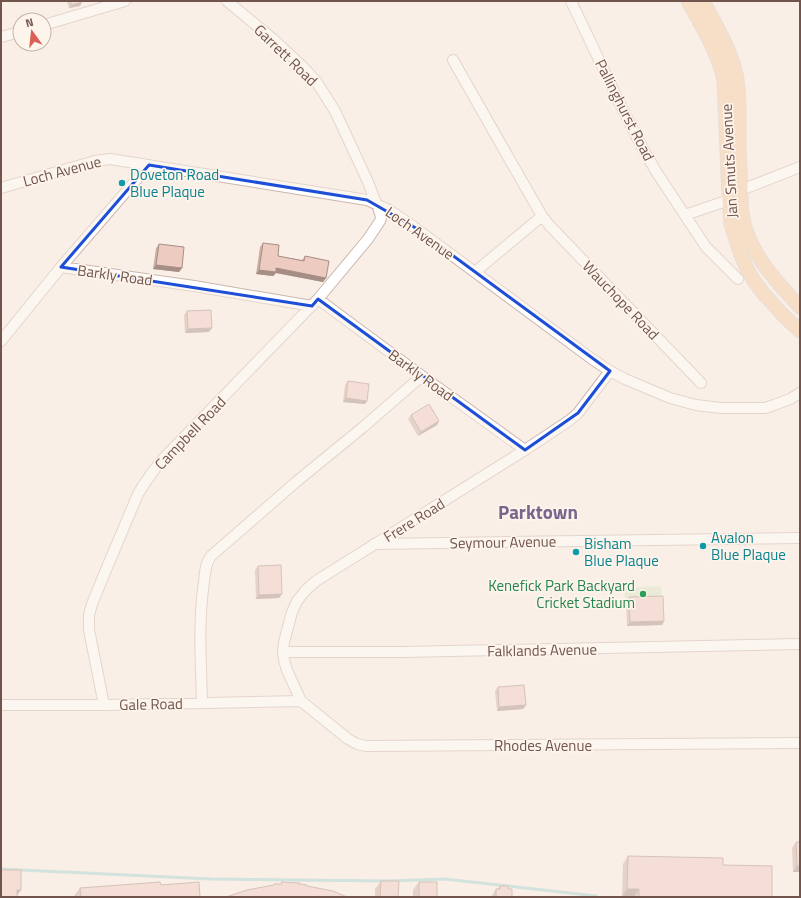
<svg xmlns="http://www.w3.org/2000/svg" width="801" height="898" viewBox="0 0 801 898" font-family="'Titillium Web',sans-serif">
	<rect width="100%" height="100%" fill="#faefe6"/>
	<path fill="#d7e7c5" d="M661,586L662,600L625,601L624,588Z"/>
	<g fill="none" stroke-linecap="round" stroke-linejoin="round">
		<path stroke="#a3d2d3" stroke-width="3" d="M1,869L211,879L389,881L445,879L596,896"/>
		<defs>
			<path id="minor" d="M571,1L621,106L643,149L657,173L706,247L738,279
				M44,25L125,1
				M1,37L20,32
				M453,60L511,162L542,216L550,226L701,383
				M1,188L95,161L110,159L367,200L389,210L414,227L592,359L610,371L625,379L670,398L696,405L721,408H765L774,405L790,399L800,393
				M741,190L800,167
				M685,215L729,200
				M61,267L194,286L312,306
				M475,272L542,216
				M318,299L422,376L525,450
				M1,341L61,267L149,165
				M610,371L578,413L570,420L525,450L316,581L305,591L297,601L292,612L284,642L283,652L284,660L287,670L301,701L348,739L357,744L366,746L800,743
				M374,544L800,538
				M283,652H403L800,644
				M202,703C201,663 198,622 204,582C205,573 205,564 211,556L296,482L362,428L422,376
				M1,705H104L301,701
				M104,705L89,630V615L92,604L103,577L138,494C145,482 153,471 162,460L318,299L368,239L380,221L381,218L380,213L368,182L335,111L316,81L303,67L273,39L227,1"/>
			<path id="major" d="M688,1C702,27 718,52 724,81L729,200L731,224L737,243L741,255L746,267L754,281L763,293L783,315L800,331
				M703,1C716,26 732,51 737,79C740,100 739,122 739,143C739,157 740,171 741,185C741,194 741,204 742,213C747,250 775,281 800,307"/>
		</defs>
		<use href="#minor" stroke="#cbb6ad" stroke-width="12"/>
		<use href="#major" stroke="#d4ccca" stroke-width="15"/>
		<use href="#minor" stroke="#fff" stroke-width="10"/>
		<use href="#major" stroke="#f3cba3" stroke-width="13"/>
	</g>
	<path fill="#ccafa5" d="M67,1H87L82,2L80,6L69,8Z
		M263,243L278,256L302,260L305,256L326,278L323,282L276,273L273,276L256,274L260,247Z
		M159,244L182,268L179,272L153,269L156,248Z
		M187,311L209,332L185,333L184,315Z
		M348,381L367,401L365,404L343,402L345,385Z
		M411,415L439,421L437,425L418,436L408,419Z
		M258,566L279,598L256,599L255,570Z
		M629,597L664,621L662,625L627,626L626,601Z
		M498,687L526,705L523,709L497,711L495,691Z
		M796,842H800V872H793L792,848Z
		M628,856L723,865L772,897H622L623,864Z
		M381,881L398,897H375V889Z
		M419,882L437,897H413V890Z
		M161,885L200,897H74V896L80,888Z
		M500,886L508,889L512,897H491L496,889H498Z"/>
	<path fill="#a68e86" d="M82,2L80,6L69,8L71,5Z
		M156,265L182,268L179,272L153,269Z
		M276,268L326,278L323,282L276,273L273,276L256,274L259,270Z
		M212,328L209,332L185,333L188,329Z
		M346,398L367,401L365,404L343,402Z
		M439,421L437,425L418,436L421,432Z
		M282,594L279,598L256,599L259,595Z
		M664,621L662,625L627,626L630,622Z
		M526,705L523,709L497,711L499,707Z
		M797,866H800V872H793Z
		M627,889H639L634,897H622Z
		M17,890H21L16,897Z"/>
	<path fill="#edcbc0" stroke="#a68e86" d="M71,1H82V2L71,5Z
		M263,243L279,245L278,256L304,261L305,256L329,261L326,278L276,268V272L259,270Z
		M159,244L184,247L182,268L156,265Z
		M211,310L212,328L188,329L187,311Z
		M348,381L369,384L367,401L346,398Z
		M429,404L439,421L421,432L411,415Z
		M281,565L282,594L259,595L258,566Z
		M663,596L664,621L630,622L629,597Z
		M524,685L526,705L499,707L498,687Z
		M796,842H800V866H797Z
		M628,856L723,858V865L772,866V897H639V889H627Z
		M1,870H21V890H17V897H1Z
		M381,881H399L398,897H380Z
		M160,882L161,885L199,882L200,897H81L80,888Z
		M281,882L300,883L299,884L307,885V886L333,891L347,897H226L247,890L274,885V884H282Z
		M419,882H437V897H419Z
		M500,886H508V889H512V897H496V889H500Z"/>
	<path d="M0 0H801V898H0ZM149,165L367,200L414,227L610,371L578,413L525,450L318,299L312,306L61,267Z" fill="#faefe6" fill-opacity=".55" fill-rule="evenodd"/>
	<path fill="none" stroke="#1d4ed8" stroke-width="3" stroke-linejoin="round" d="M149,165L367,200L414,227L610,371L578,413L525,450L318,299L312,306L61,267Z"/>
	<g fill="#0f9aa8" stroke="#fdf4eb" stroke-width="1.5">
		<circle cx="122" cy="183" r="4"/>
		<circle cx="703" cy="546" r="4"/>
		<circle cx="576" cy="552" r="4"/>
	</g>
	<circle fill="#2e9e5b" stroke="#fdf4eb" stroke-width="1.5" cx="643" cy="594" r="4"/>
	<g text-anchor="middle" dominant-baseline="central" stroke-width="3.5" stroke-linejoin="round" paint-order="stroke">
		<g font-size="15" fill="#71554d" stroke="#fdf4eb">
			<text transform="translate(286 55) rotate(44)">Garrett Road</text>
			<text transform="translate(625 110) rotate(63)">Pallinghurst Road</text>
			<text transform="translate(729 161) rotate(-93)">Jan Smuts Avenue</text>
			<text transform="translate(62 171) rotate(-15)">Loch Avenue</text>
			<text transform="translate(420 233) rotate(35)">Loch Avenue</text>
			<text transform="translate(115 275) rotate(8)">Barkly Road</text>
			<text transform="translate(621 300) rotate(46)">Wauchope Road</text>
			<text transform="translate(421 375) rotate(36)">Barkly Road</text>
			<text transform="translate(190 433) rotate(-46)">Campbell Road</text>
			<text transform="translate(414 520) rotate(-32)">Frere Road</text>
			<text transform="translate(503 542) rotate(-1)">Seymour Avenue</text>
			<text transform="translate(542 650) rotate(-1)">Falklands Avenue</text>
			<text transform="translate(151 704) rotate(-1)">Gale Road</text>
			<text x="543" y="745">Rhodes Avenue</text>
		</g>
		<g font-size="15" fill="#0d838f" stroke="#fdf4eb" text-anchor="start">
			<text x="130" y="174">Doveton Road<tspan x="130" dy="17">Blue Plaque</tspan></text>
			<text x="711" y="537">Avalon<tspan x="711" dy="17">Blue Plaque</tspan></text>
			<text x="584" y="543">Bisham<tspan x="584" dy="17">Blue Plaque</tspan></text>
		</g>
		<g font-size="15" fill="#27864d" stroke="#fdf4eb" text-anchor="end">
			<text x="635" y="585">Kenefick Park Backyard<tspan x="635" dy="17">Cricket Stadium</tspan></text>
		</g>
		<g font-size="19" font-weight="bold" fill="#7a658d" stroke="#fdf4eb">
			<text x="538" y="511">Parktown</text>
		</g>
	</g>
	<rect width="801" height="898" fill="none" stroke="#71554d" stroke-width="4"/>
	<g transform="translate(32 32) rotate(345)"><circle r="19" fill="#fdf4eb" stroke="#c5b4ac"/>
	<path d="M0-3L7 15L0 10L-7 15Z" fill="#da6055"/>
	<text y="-6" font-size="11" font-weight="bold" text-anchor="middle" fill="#71554d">N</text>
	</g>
</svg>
